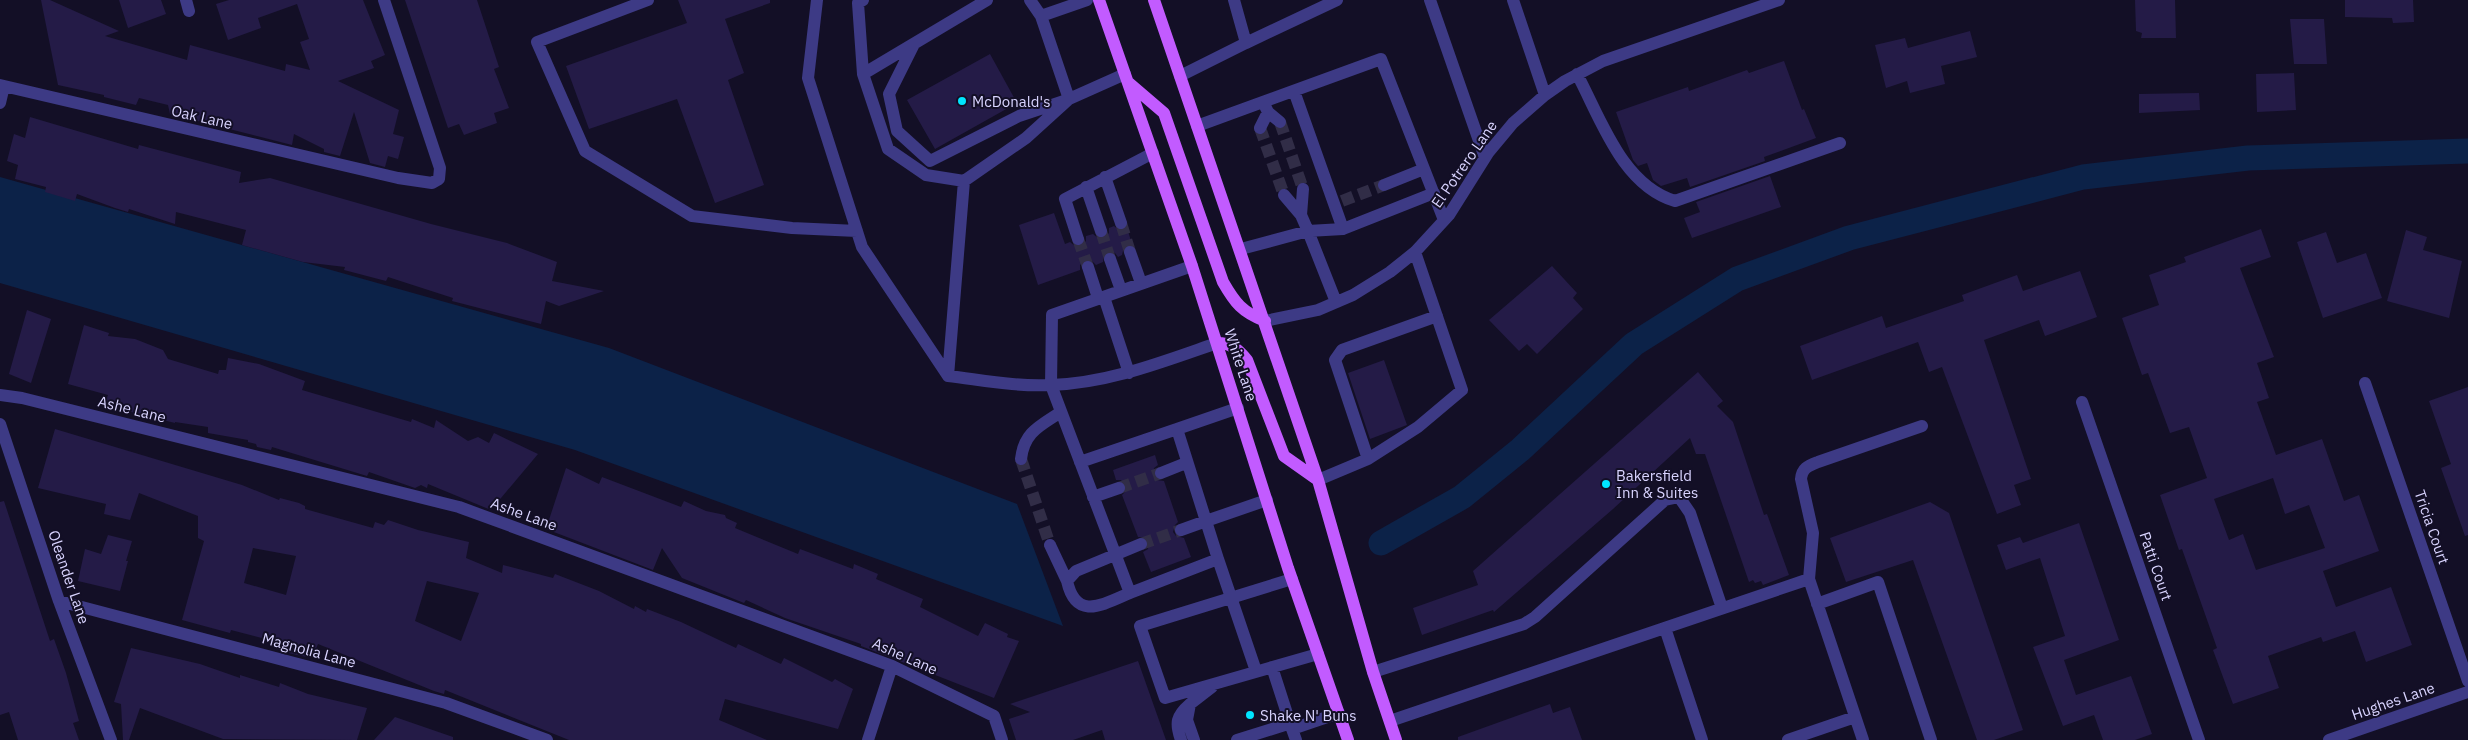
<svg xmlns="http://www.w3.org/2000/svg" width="2468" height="740" viewBox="0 0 2468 740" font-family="'IBM Plex Sans',sans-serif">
	<rect width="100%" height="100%" fill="#130f26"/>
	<path fill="#0c2248" d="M0,177L609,348L1017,504L1063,626L575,450L0,283Z"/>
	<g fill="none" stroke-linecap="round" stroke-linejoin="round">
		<path stroke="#0c2248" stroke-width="25" d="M1381,543L1462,497L1520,450L1634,344L1737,279L1849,238L2083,177L2248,158L2468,151"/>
	</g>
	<path fill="#241b47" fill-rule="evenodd" d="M41,0H50L119,31L105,36L187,60L190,45L285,71L286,64L310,70L300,42L309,39L297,4L258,18L261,28L228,40L216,4L229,0H363L385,55L371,61L374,68L338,81L399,110L393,134L404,137L398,159L388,156L385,167L370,163L354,112L340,156L324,152V149L294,134L292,145L170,114L168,105L139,98L136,105L104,97V95L58,85Z
		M119,0H161L166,14L128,28Z
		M405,0H477L499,67L494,69L509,108L494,113L497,123L464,135L459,124L448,128Z
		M678,0H770V3L725,19L744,73L728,80L764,185L715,203L677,99L589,129L566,66L687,23Z
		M2135,0H2175L2176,38H2141L2142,33L2136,31Z
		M2345,0H2413L2414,22L2393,23L2392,18L2345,17Z
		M2290,19H2324L2327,64H2294Z
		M1970,31L1977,57L1941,66L1945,84L1910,93L1907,81L1886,88L1875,45L1905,38L1908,48Z
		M990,54L1017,103L935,149L907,100Z
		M1784,61L1802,110L1804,109L1816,138L1764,157L1765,161L1690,187L1687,178L1661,186L1653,180L1647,163L1638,166L1633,160L1616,112L1688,87L1689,91L1747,70L1749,73Z
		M2294,73L2296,110L2257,112L2256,74Z
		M2199,93L2200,110L2139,113V94Z
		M30,117L138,149L139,145L241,172L239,183L270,178L431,224L507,243L557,262L552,281L604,291L559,306L546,301L541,324L452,301L453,298L388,277L386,281L344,270L345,267L303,262L242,245L246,230L176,212L175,224L129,209L128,212L115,208L77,194L75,201L45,192L46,187L15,179L18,165L7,161L14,134L25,138Z
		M1770,176L1781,207L1692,238L1684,218L1700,212L1696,202Z
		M1054,213L1065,244L1070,242L1076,247H1081L1086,241V236L1093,234L1099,239L1104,238L1109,233V228L1114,226L1120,231L1127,228L1132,244L1124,247L1122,255L1118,257L1115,253L1108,251L1104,254L1103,262L1096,265L1090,259H1085L1080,265V270L1038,285L1019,225Z
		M2261,229L2271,257L2240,268L2274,357L2257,363L2269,398L2257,402L2276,455L2322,439L2344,501L2359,495L2379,551L2323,571L2336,607L2391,587L2412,645L2366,662L2355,631L2323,642L2321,637L2268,656L2279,688L2233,704L2213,650L2217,648L2182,549L2179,550L2160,495L2207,478L2189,427L2170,433L2148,373L2142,375L2122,318L2159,305L2149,275L2186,262L2184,257ZM2273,478L2285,514L2309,505L2325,548L2256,570L2243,534L2229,540L2214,499Z
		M2406,230L2427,237L2423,250L2462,261L2449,318L2387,301Z
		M2326,232L2337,263L2366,253L2382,298L2323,318L2297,242Z
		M1552,266L1577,293L1573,298L1583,309L1537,354L1527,344L1519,351L1489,320Z
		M2080,271L2097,317L2045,336L2039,320L1984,340L2031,479L2014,485L2021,505L1997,514L1942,367L1929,372L1918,342L1812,380L1800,346L1882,316L1886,328L1964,301L1962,295L2017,275L2023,291Z
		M27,310L51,319L31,383L9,374Z
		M84,325L109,333L108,336L135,339L163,350L168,359L218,374L219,370H226L228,358L259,364L305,381L302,390L411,422L412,419L434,428L436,420L468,441L478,437L489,443L494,433L538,454L491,510L428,484L427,488L421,485L415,488L369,472L367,476L272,447L271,450L257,447L256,444L248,442V440L208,433V427L175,422V423L127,411L105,404L108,395L68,384Z
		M1384,360L1407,425L1370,439L1348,373Z
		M1698,372L1723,401L1717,406L1733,422L1764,515L1767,514L1789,575L1763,585L1761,581L1755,583L1753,580L1749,582L1705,454H1696L1690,438L1613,509L1494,612L1493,610L1422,635L1413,608L1478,585L1473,571Z
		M2468,387V535L2465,536L2441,468L2451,464L2429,401Z
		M55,429L242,485L279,500L280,498L299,503L305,506V509L373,528L375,522L384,525L388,520L418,530L469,542L466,558L502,573L503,565L553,578L555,574L599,591L634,609L635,606L646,612L647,609L681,622L736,648L738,644L781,664L784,658L832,682L835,679L853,689L838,729L725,699L719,720L767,740H569L445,690L444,694L434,691L318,644L312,658L297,655L289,653V645L231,630L230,633L182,620L204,541L198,538V516L139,493L130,520L104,514L106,504L38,488ZM253,548L296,556L286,595L244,583ZM427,581L479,593L461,641L415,621Z
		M1155,455L1158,465L1154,468L1153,476L1156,480L1164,481L1178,522L1175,525L1173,532L1176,536L1184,538L1191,557L1151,572L1143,552L1148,549L1149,541L1146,537H1138L1122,495L1127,490L1126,485L1121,480H1116L1113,470Z
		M566,468L599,484L602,477L681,507L684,501L706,511L725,515L726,518L737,523L735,528L798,554L800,549L853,569L854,564L878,574L876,579L923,599L920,607L978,636L985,623L1008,634L1007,637L1019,641L994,698L861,646V644L785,618L746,600L744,603L682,578L662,548L653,570L546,529Z
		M4,501L50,641L54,639L66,673L79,721L73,723L79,740H18L9,712L0,715V502Z
		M1930,502L1949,513L2023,730L1994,740H1977L1913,560L1846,582L1830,538Z
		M2079,523L2119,640L2064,660L2076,695L2131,676L2152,734L2135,740H2103L2094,715L2063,726L2033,647L2065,636L2040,558L2006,570L1997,545L2020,537L2023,543Z
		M108,535L132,541L126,561H128L120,591L78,581L85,549L101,554Z
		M131,648L200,664L240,678V675L279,687L280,683L308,694L367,708L357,740L223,739L140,708L129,740H123L121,704L114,702Z
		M1138,661L1166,740H1105L1102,730L1073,740H1016L1009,719L1030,712L1010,704Z
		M1550,704L1553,713L1570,707L1582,740H1458V737Z
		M395,717L453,737V740H374Z"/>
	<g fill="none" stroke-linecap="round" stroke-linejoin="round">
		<path stroke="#312d47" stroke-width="12" stroke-dasharray="12 6" stroke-linecap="butt" d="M1280,122L1303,189
			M1260,128L1284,195
			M1342,201L1384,185
			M1121,223L1130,252
			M1101,231L1110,259
			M1078,239L1088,267
			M1021,459L1050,545
			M1119,488L1161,473
			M1141,544L1181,530"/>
		<path stroke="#3d3a85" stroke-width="12" d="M186,0L189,11
			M648,0L537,42L585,151L692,216L792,228L857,231
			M817,0L808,78L862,247L948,376
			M863,0L858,3L863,74L888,149L926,175L964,181
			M1030,0L1041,16L1087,0
			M1430,0L1485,158
			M1513,0L1545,95
			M1041,16L1069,99L1125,74
			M1246,43L1337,0
			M914,44L889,94L897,131L930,161L1019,116L1064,101
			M863,74L987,0
			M1577,74C1601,119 1622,185 1675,201L1840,143
			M1180,76L1246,43L1234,0
			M0,85L398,178L432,183L439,179L440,168L384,0
			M1294,91L1343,229
			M1263,102L1268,112L1280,122
			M0,103L4,86
			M1197,126L1381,59L1444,220
			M1260,128L1268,112
			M1105,177L1121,223
			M1384,185L1424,169
			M1086,187L1101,231
			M1284,195L1301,215
			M1078,239L1065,199L1153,153
			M1241,249L1308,231L1301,215L1303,189
			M1130,252L1141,283
			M1110,259L1121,290
			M1088,267L1098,298
			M1104,297L1129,373
			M1336,302L1308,231L1343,229L1434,193
			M1265,321L1318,310L1353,295L1390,272L1415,252L1449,215L1488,153L1513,123L1545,95L1565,81L1603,61L1779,0
			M948,376L964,181L1026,138L1069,99
			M948,376C982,380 1017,387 1051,385C1109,383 1162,362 1217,343
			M2365,383L2468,681
			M0,395L22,398L459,507L892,666L994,716L1002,740
			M2082,402L2199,740
			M1238,408L1177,429L1206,521L1267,500
			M0,424L59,601L111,740
			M1021,459C1024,432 1040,426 1061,412
			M1368,459L1335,360L1342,350L1437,316
			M1080,462L1177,429
			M1161,473L1186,463
			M1318,480L1368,459L1418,427L1462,390L1415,252
			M1093,497L1119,488
			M1181,530L1206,521L1218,559L1130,593L1051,385L1052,315L1192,266
			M1050,545L1067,581
			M1218,559L1256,671
			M1292,579L1140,626L1165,698L1318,654
			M1809,579L1813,533L1801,479C1802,468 1808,466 1818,462L1922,426
			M1130,593C1102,605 1076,621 1067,581L1076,571L1141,544
			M59,601L446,703L547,740
			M1817,604L1878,582L1931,740
			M1665,628L1702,740
			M1272,667L1292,729
			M1373,672L1524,624L1535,617L1665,500L1679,497L1690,513L1722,608
			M1390,721L1809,579L1863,740
			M868,740L892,666
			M1181,740C1175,723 1176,716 1190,704
			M1194,740L1187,720L1190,704L1212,687
			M1237,740L1291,723
			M1296,740L1292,729L1339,713
			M1788,740L1855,717
			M2329,740L2468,692"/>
		<path stroke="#c25bff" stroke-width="12" d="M1099,0L1192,266L1288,568L1348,740
			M1154,0L1318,480L1373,672L1396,740
			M1129,83L1164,113L1223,282C1235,303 1242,312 1265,321
			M1217,343C1231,343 1238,349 1247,360L1284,456L1318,480"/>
	</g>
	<g fill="#00e5ff" stroke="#130f26" stroke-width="2">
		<circle cx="962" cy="101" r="5"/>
		<circle cx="1606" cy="484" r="5"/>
		<circle cx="1250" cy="715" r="5"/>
	</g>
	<g text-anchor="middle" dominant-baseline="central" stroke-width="4" stroke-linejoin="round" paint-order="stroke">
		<g font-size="15" fill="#d9d4ff" stroke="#130f26" text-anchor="start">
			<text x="972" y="101">McDonald's</text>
			<text x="1616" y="475">Bakersfield<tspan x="1616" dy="17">Inn &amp; Suites</tspan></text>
			<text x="1260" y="715">Shake N' Buns</text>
		</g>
		<g font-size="15" fill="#d9d4ff" stroke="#130f26">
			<text transform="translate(202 117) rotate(13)">Oak Lane</text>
			<text transform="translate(1464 164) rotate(-55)">El Potrero Lane</text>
			<text transform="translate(1241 365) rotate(72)">White Lane</text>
			<text transform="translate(132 409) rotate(14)">Ashe Lane</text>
			<text transform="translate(524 514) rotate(20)">Ashe Lane</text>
			<text transform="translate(2432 527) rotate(71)">Tricia Court</text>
			<text transform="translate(2156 566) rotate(71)">Patti Court</text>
			<text transform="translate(69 577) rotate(71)">Oleander Lane</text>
			<text transform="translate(309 650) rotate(15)">Magnolia Lane</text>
			<text transform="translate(905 656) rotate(24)">Ashe Lane</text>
			<text transform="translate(2393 701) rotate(-19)">Hughes Lane</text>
		</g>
	</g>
</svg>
